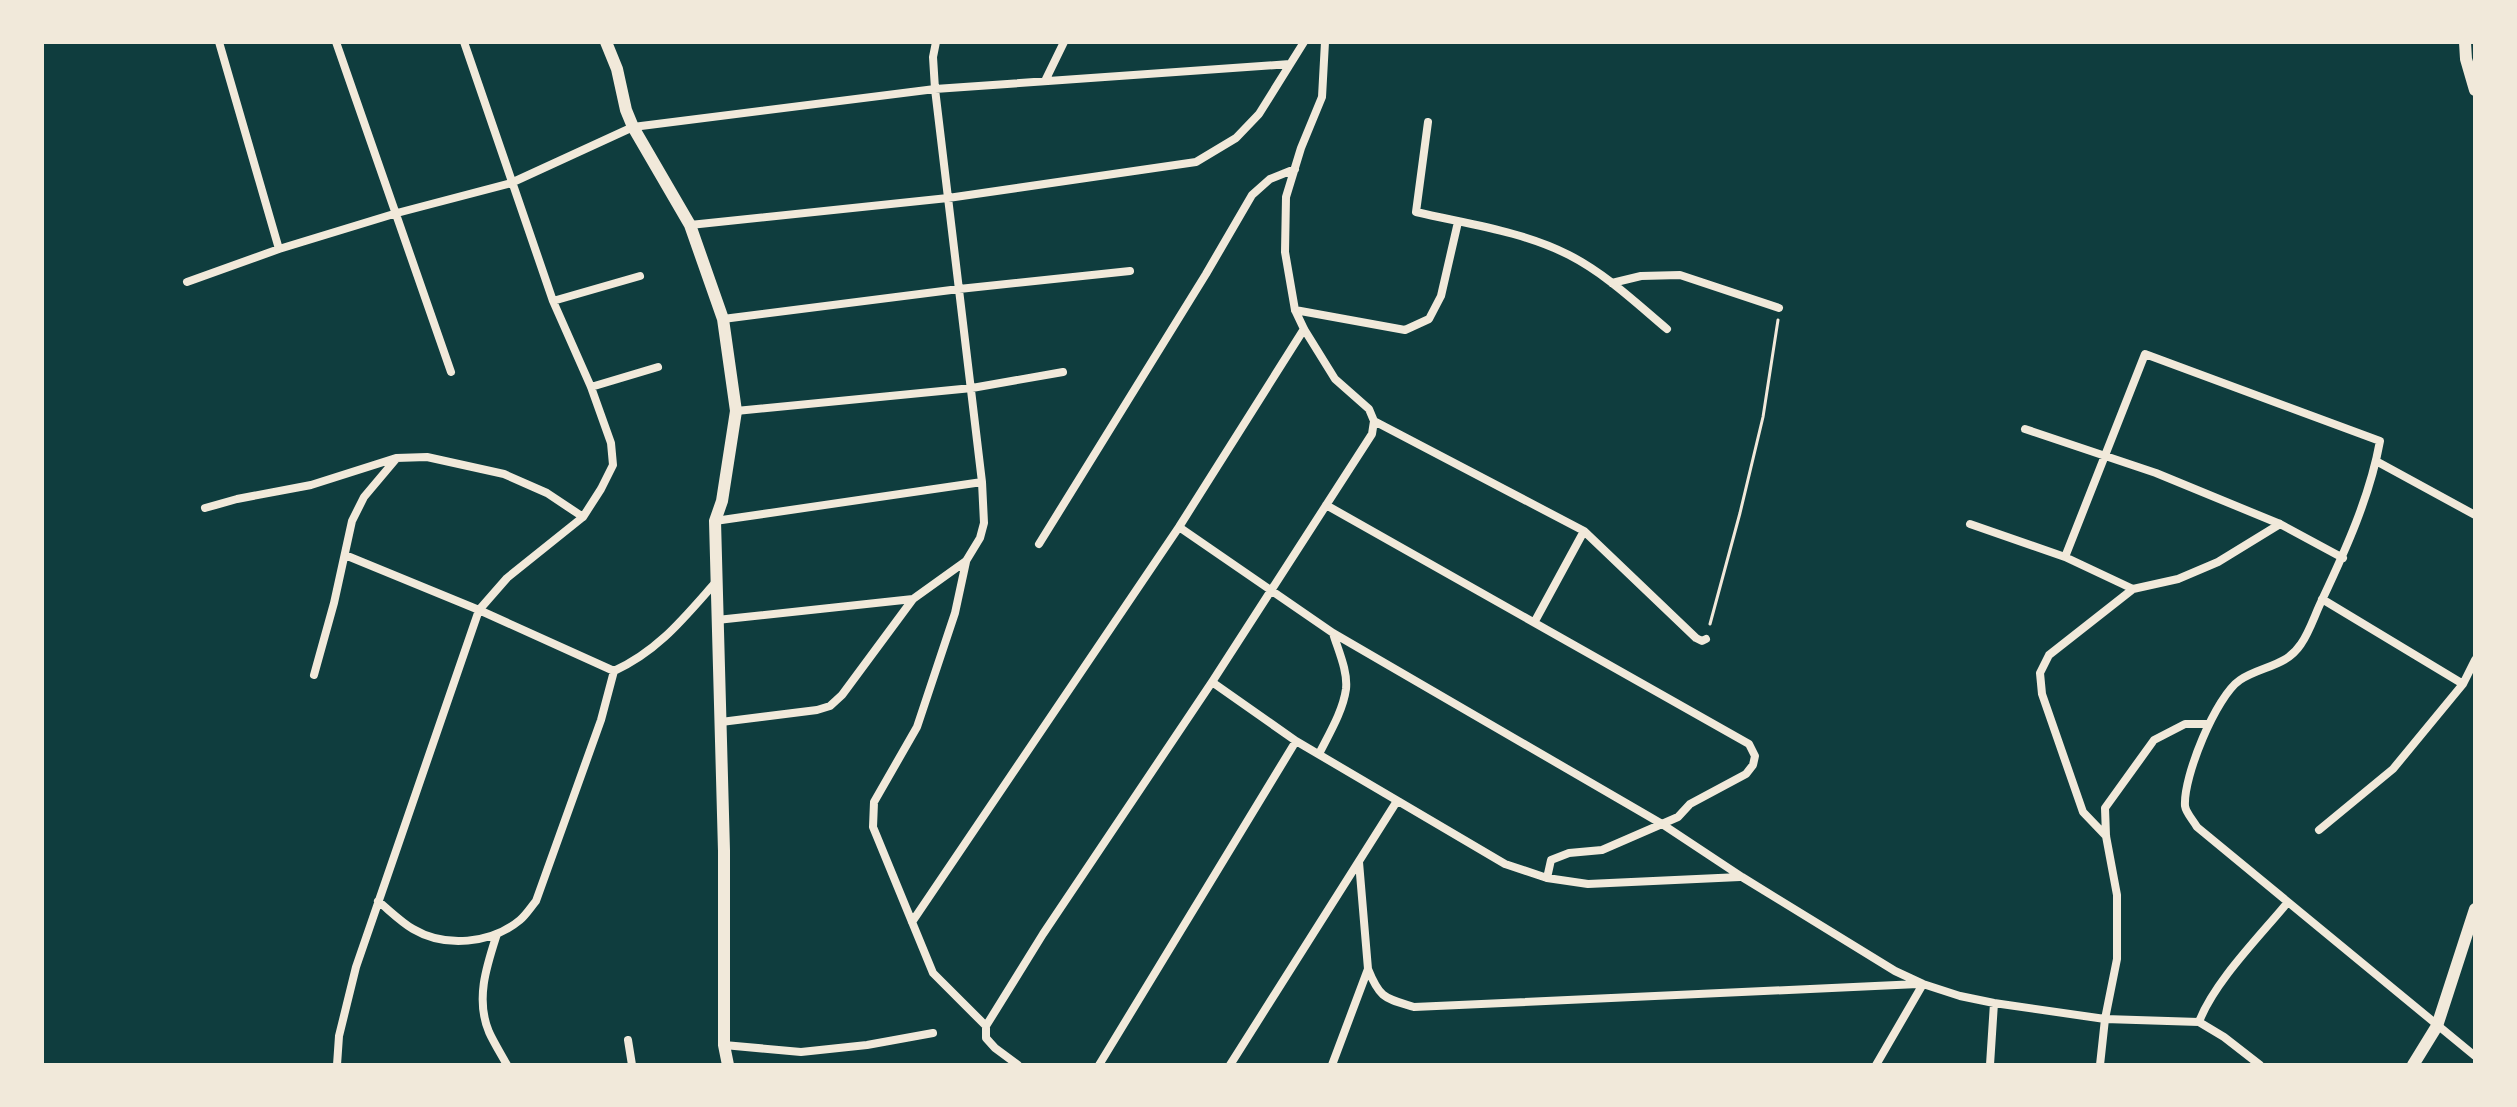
<svg xmlns="http://www.w3.org/2000/svg" width="2517" height="1107" viewBox="0 0 2517 1107" font-family="Barlow,sans-serif">
	<rect width="100%" height="100%" fill="#0f3d3e"/>
	<g fill="none" stroke-linecap="round" stroke-linejoin="round">
		<path stroke="#f1e9da" stroke-width="3" d="M1710,624L1740,513L1763,417L1778,320"/>
		<path stroke="#f1e9da" stroke-width="8" d="M219,42L279,249
			M336,42L451,372
			M1325,42L1322,97L1301,148L1286,197L1285,252L1295,310L1304,329L1335,379L1369,409L1374,421L1584,531L1696,638L1702,641L1706,639
			M1045,81L1064,42
			M1428,122L1416,212C1467,224 1522,231 1569,255C1606,274 1636,303 1667,329
			M690,225L948,198L1196,162L1236,138L1259,114L1304,42
			M187,282L279,249L397,213L511,183L633,127L935,89L1290,64
			M1612,283L1641,276L1680,275L1779,308
			M553,301L640,276
			M1295,310L1405,330L1429,319L1441,296L1458,222
			M723,319L959,289L1130,271
			M591,387L658,367
			M736,411L972,388L1063,372
			M2025,429L2156,473L2280,524L2343,558
			M2376,461L2475,515
			M1326,505L1749,744L1755,756L1753,765L1746,774L1690,804L1678,817L1602,850L1569,853L1551,860L1547,878
			M205,508L237,499L311,485L396,458L427,457L504,474L547,493L583,517
			M715,521L982,482
			M1970,524L2065,557L2133,589
			M1179,527L1333,633L1662,824L1742,877L1895,971L1923,984L1960,996L1994,1003L2105,1019L2199,1022L2224,1037L2260,1065
			M1039,544L1206,274L1252,195L1270,179L1295,169
			M345,555L479,610L614,671
			M2065,557L2145,354L2380,441C2370,496 2346,549 2322,600C2315,614 2310,631 2301,644C2286,667 2261,666 2240,680C2216,696 2183,777 2185,806C2186,813 2193,820 2197,827L2475,1056
			M966,562L955,613L917,727L874,802L873,827L933,973L986,1026
			M2322,599L2463,684
			M717,620L913,599
			M1535,621L1584,531
			M314,675L334,603L352,521L364,497L396,459
			M1212,682L1296,741L1505,864L1547,878L1588,884L1740,877
			M721,722L817,710L830,706L842,695L913,599L966,561L980,538L984,523L982,482L935,89L933,57L936,42
			M1319,754C1329,734 1343,711 1346,689C1348,671 1338,650 1333,633
			M2319,830L2393,769L2463,684L2475,660
			M2106,836L2083,812L2042,694L2040,673L2049,655L2133,589L2178,579L2218,562L2280,524
			M378,901C389,910 401,922 413,929C445,948 491,944 520,920C526,915 531,907 536,901L601,720L614,671C658,651 684,618 715,583
			M912,922L1179,527L1304,329
			M497,934C487,965 475,999 489,1032C494,1043 501,1054 507,1065
			M1368,969C1380,999 1385,998 1414,1007L1918,984
			M2199,1022C2214,982 2260,936 2288,902
			M628,1040L632,1065
			M724,1045L801,1052L867,1045L933,1033
			M337,1065L339,1036L356,967L479,610L507,578L583,517L601,489L613,465L611,443L591,387L553,301L464,42
			M1018,1065L995,1048L986,1038V1026L1043,934L1212,682L1372,434L1374,421
			M1099,1065L1296,741
			M1230,1065L1397,801
			M1332,1065L1368,969L1359,862
			M1876,1065L1923,984
			M1990,1065L1994,1003
			M2100,1065L2105,1019L2117,959V895L2106,836L2105,808L2154,740L2185,724H2209"/>
		<path stroke="#f1e9da" stroke-width="12" d="M606,42L617,69L626,110L633,127L690,225L723,319L736,411L722,501L715,521L724,851V1045L728,1065
			M2465,42L2466,59L2475,90
			M2413,1065L2437,1026L2475,909"/>
	</g>
	<rect width="2517" height="1107" fill="none" stroke="#f1e9da" stroke-width="88"/>
</svg>
